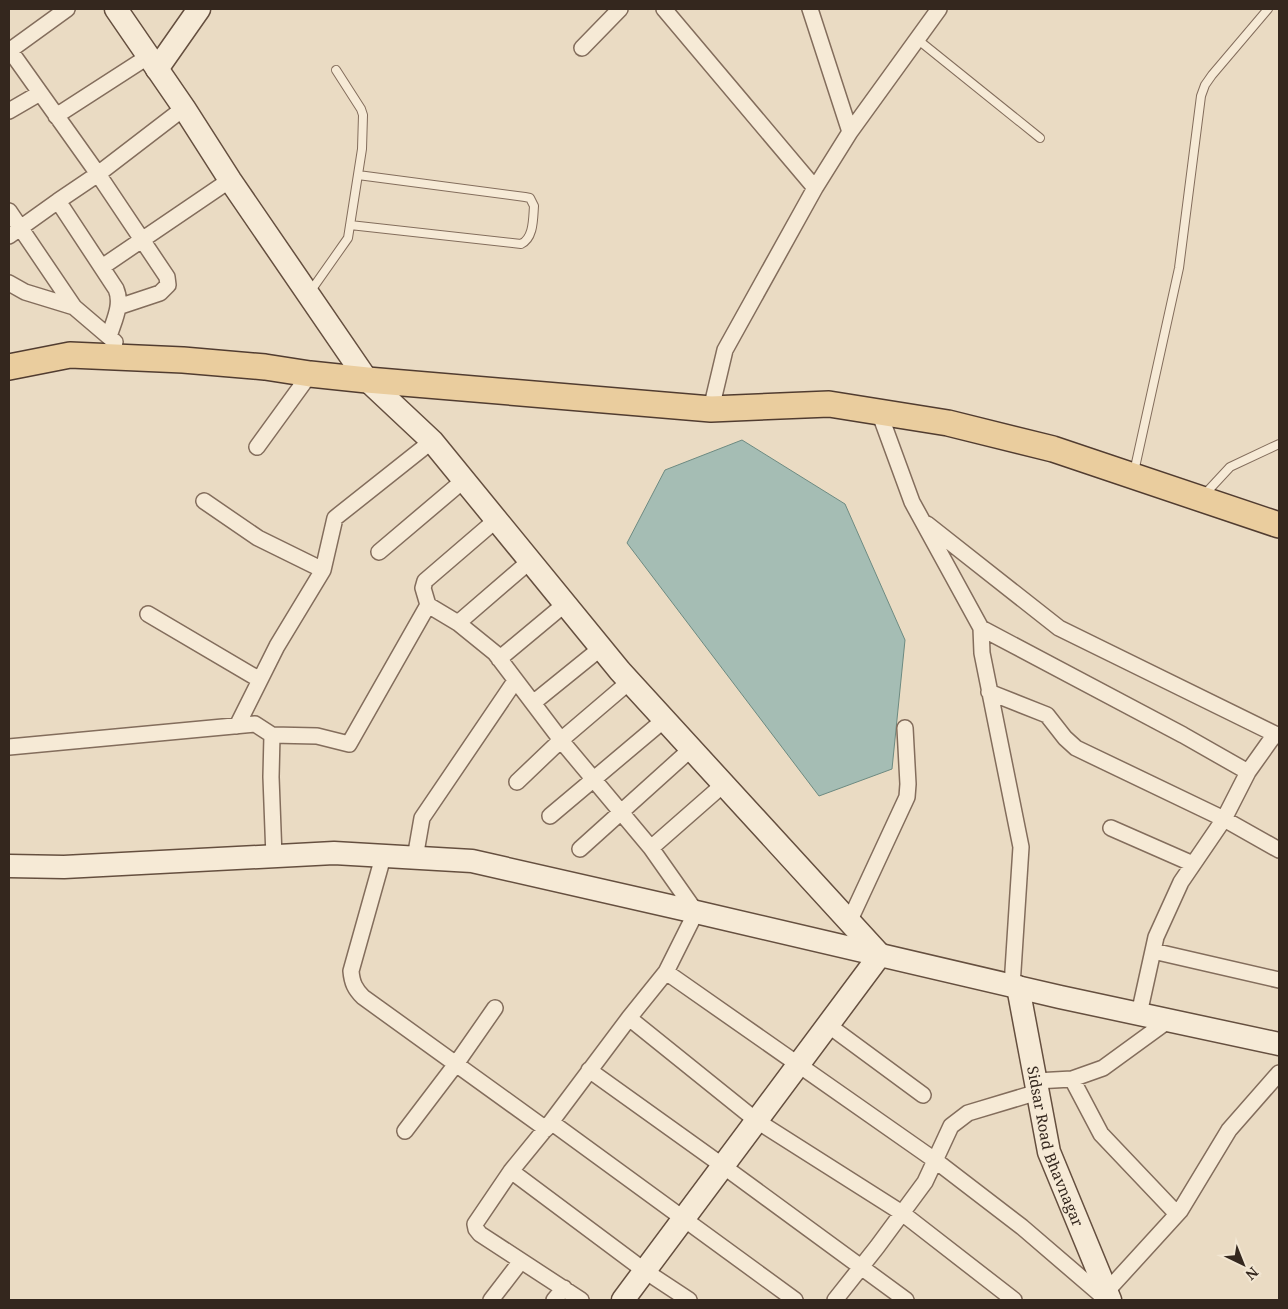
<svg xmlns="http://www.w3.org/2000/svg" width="1288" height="1309" viewBox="0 0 1288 1309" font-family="'Noto Serif',serif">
	<rect width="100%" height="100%" fill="#eadbc3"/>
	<path fill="#a5bdb4" stroke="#6d8a81" d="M742,440L845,504L905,640L892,769L819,796L627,543L665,470Z"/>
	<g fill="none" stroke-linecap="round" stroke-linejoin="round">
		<defs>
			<path id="lane" d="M917,39L1040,138
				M350,225L521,244C534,238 533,218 534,206L530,198L525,197L358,175
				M310,292L348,238L362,149L363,115L361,109L336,70
				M1134,472L1179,268L1201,96L1205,85L1212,75L1268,9
				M1204,495L1230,467L1279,444"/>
			<path id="street" d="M664,9L815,188
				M810,9L850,132
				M582,48L620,9
				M9,49L98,174L167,277L168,285L160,293L118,307
				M9,51L67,9
				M9,111L40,93
				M56,116L149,56
				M58,201L98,174L184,108
				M9,211L74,307
				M9,236L58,201L116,289C123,305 113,322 109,337
				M102,267L230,180
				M9,283L25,292L74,307L115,342
				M711,409L725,350L815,188L850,132L939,9
				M879,412L912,502L981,628L982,653L1021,847L1012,986
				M257,447L310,374
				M204,501L258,538L323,570L277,646L237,726
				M927,524L1059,628L1279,736
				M379,552L464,480
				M323,570L335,518L432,441
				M428,605L423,588L425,581L496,520
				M148,614L260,680
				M458,623L530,561
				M981,628L1183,735L1248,772L1224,819L1181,882L1156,937L1139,1014
				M499,659L565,604
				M989,692L1047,715L1065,738L1076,748L1224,819L1279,850
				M533,703L601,648
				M9,747L255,724L272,735
				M1248,772L1275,734
				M517,782L561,740L629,682
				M550,816L664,720
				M1111,828L1193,864
				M651,848L724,784
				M580,849L691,749
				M274,857L271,777L272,735L317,736L349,744L428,605L458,623L495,653L564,744L651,848L696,912L666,972L629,1018L551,1122L511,1171L475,1224L476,1229L480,1234L581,1300
				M383,857L351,971C352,983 355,989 363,997L546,1129
				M415,858L422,818L515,681
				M849,922L907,797L908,784L905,728
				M1153,951L1279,980
				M666,972L936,1161L1022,1227L1107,1300
				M629,1018L757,1121L902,1213L1014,1300
				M828,1025L923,1095
				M589,1070L723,1166L906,1300
				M1072,1079L1101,1134L1177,1214
				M1036,1081L1072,1079L1103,1068L1169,1020
				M551,1122L795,1300
				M405,1131L456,1064L495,1008
				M511,1171L645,1271L689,1300
				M1107,1291L1180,1211L1229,1130L1279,1073
				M491,1300L521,1261
				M554,1300L564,1288
				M835,1300L877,1247L925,1182L951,1126L968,1113L1038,1092"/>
			<g id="secondary">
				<path d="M116,9L184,108L230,180L367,380L432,441L620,671L880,955L623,1300"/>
				<path d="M157,69L199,9"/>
				<path d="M9,866L64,867L334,853L472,861L696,912L1060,997L1279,1044"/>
				<path id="s1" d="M1018,987L1049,1152L1110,1300"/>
			</g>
			<path id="primary" d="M9,367L70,355L183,360L265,367L310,374L367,380L711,409L829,404L948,423L1053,449L1279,525"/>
		</defs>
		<use href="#lane" stroke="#836d5c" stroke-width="10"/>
		<use href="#street" stroke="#836d5c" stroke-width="18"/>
		<use href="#secondary" stroke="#654f3f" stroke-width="25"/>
		<use href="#primary" stroke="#513c30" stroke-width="28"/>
		<use href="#lane" stroke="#f6ead6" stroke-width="8"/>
		<use href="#street" stroke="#f6ead6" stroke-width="15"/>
		<use href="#secondary" stroke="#f6ead6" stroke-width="22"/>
		<use href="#primary" stroke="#eacd9e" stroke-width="25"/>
	</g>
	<g text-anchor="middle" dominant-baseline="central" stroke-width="4" stroke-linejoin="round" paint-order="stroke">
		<g font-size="15" fill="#34271e" stroke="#f2e6d2">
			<text stroke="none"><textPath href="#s1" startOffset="164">Sidsar Road Bhavnagar</textPath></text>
		</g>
	</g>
	<rect width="1288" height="1309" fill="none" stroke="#34271e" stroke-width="20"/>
	<g transform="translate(1243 1264) rotate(137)" stroke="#f2e6d2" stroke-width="4" paint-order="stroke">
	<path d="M0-4L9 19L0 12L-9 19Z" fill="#34271e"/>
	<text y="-8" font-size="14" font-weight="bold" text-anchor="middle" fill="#34271e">N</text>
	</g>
</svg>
